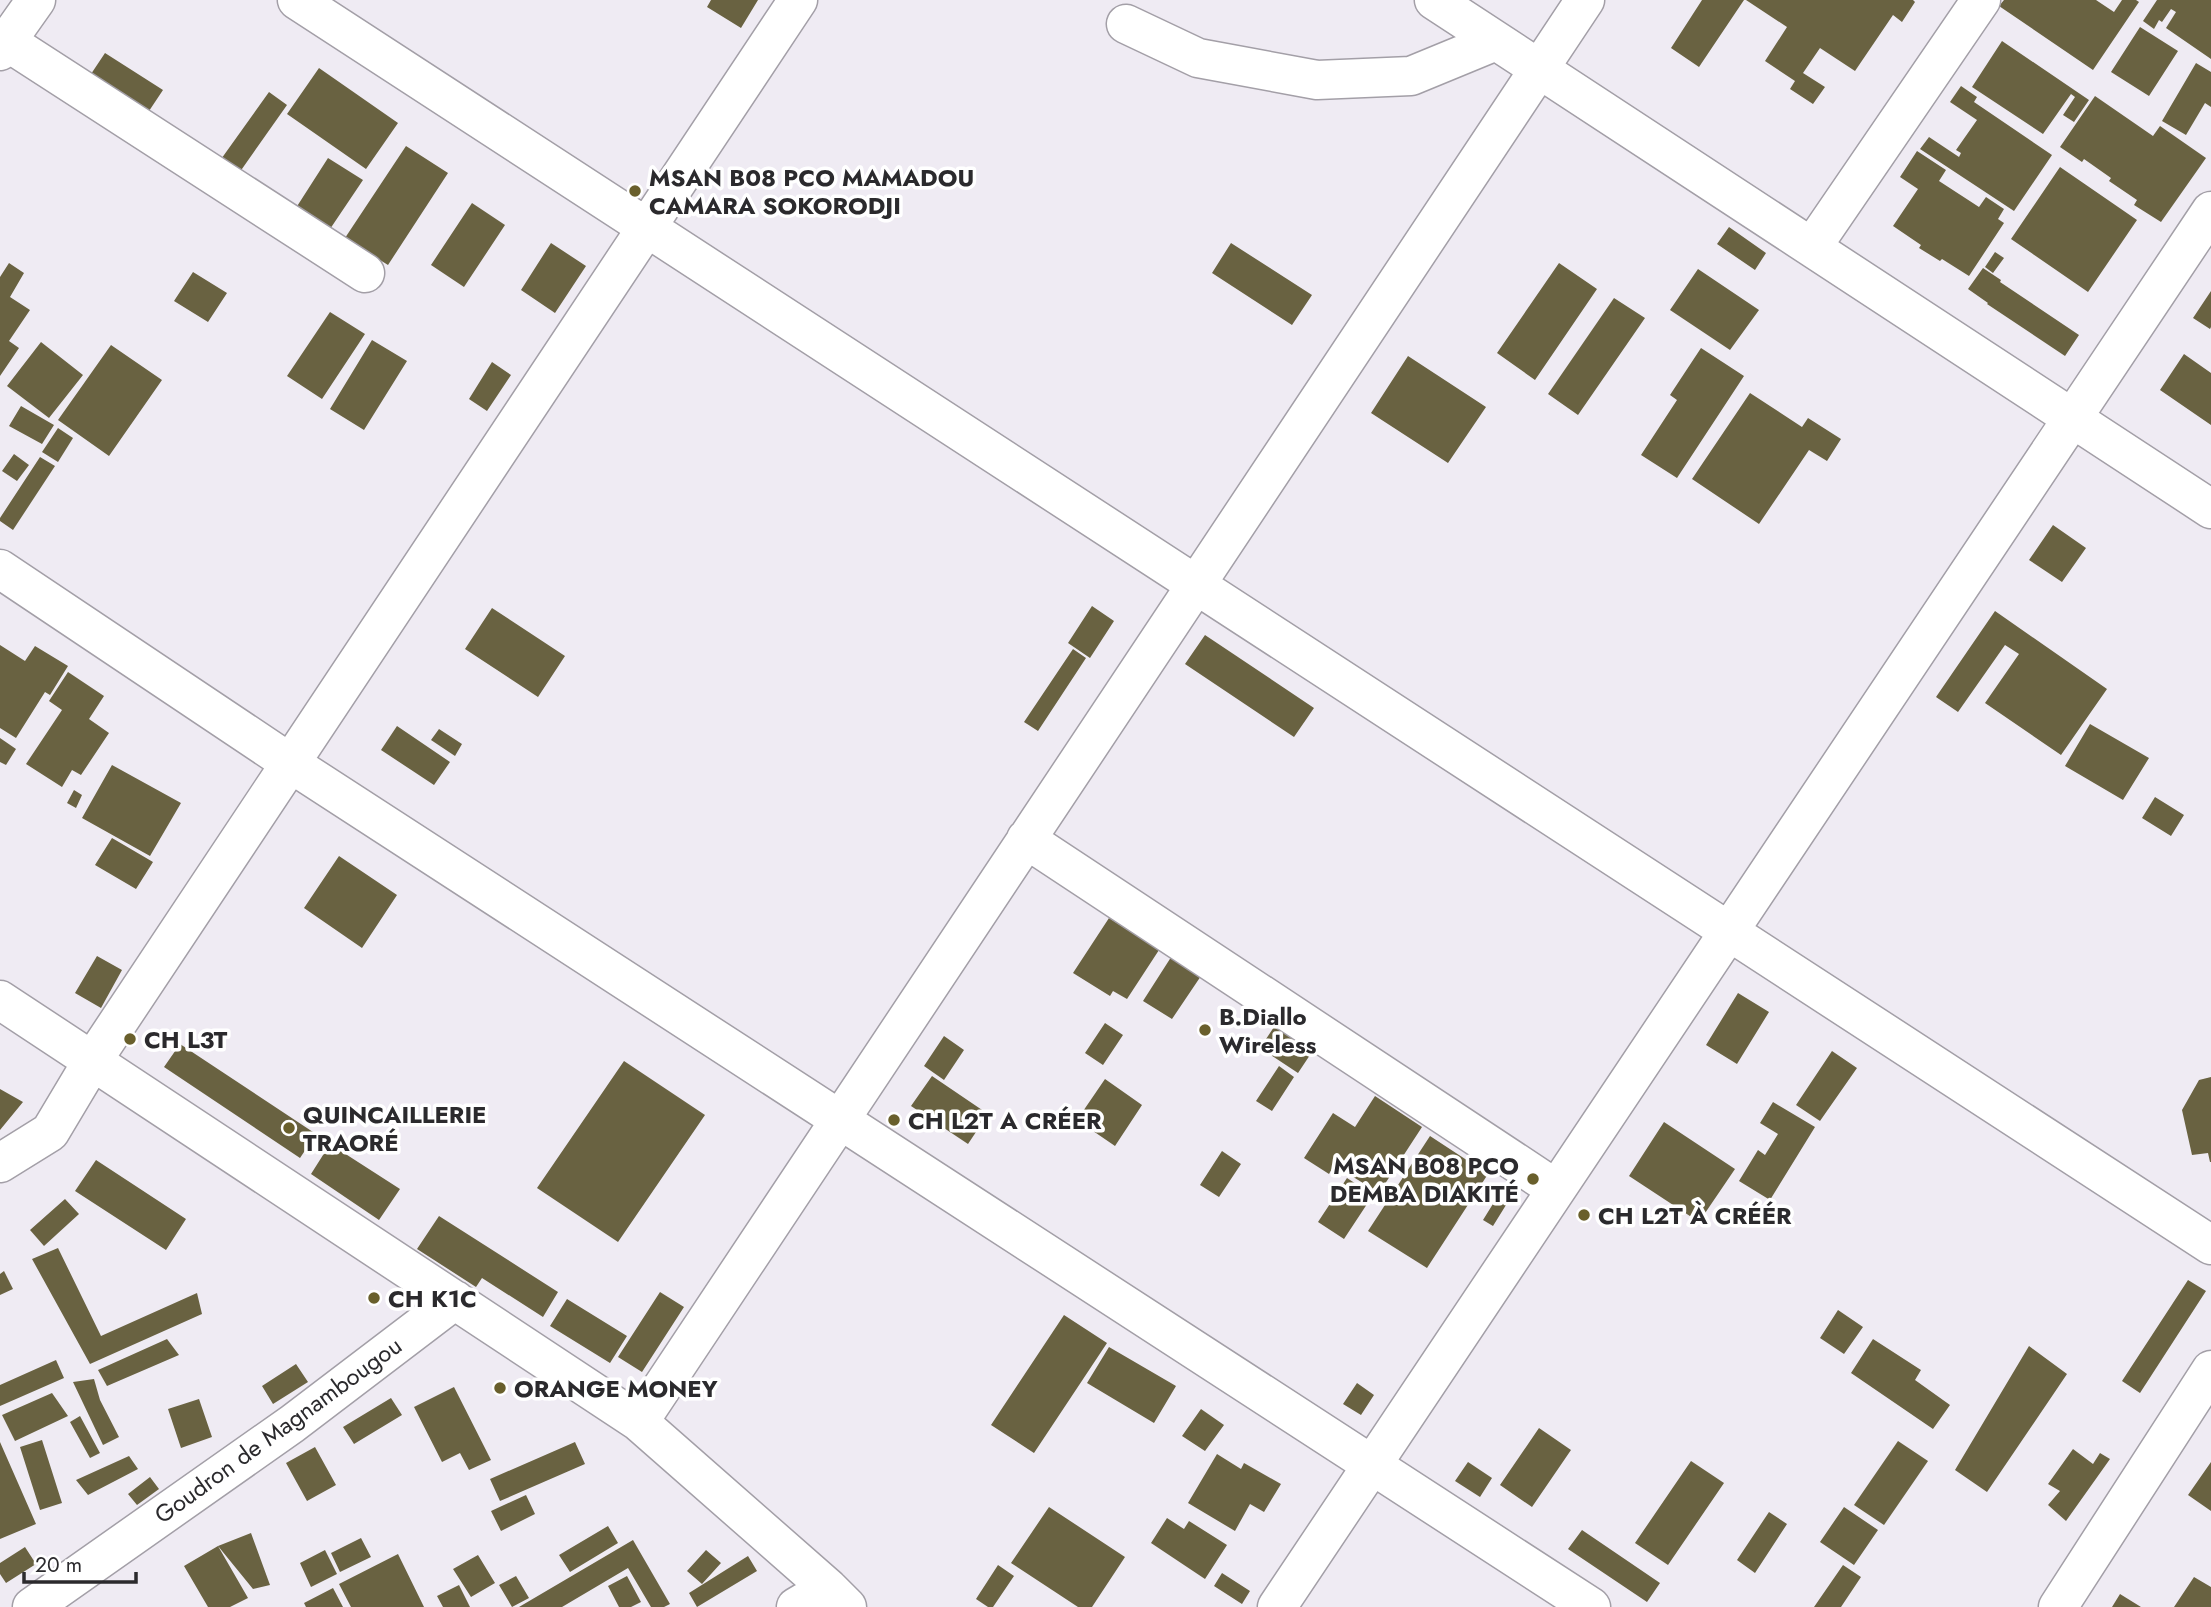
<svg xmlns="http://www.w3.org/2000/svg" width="2211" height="1607" viewBox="0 0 2211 1607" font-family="Jost,sans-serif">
	<rect width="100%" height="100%" fill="#efebf3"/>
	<path fill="#696241" d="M711,0H758L741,28L707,7Z
		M1702,0H1744L1699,67L1671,48Z
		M1746,0H1913L1915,2L1902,22L1893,15L1855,71L1820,48L1803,73L1825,87L1813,104L1790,89L1795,81L1765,61L1787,27Z
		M2004,0H2096L2114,12L2122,0H2136L2139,2L2093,70L1999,6Z
		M2157,0H2211V59L2166,28L2176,12L2171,9L2162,22L2159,20L2154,29L2143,21Z
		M2140,27L2178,51L2149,96L2111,72Z
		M2002,41L2089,100L2074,122L2063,115L2075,97L2071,94L2043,134L1972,87Z
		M105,53L163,90L147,114L89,77Z
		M2196,63L2211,72V107L2205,103L2186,135L2162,121Z
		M319,68L398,123L366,169L287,114Z
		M1961,86L1977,97L1974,102L2052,155L2014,211L1920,149L1929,137L1959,157L1961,153L1956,150L1977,120L1950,102Z
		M269,92L287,105L237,176L219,162Z
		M2095,96L2153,136L2160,126L2206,158L2161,222L2134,205L2137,200L2109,181L2111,178L2084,159L2082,162L2060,147Z
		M406,146L448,173L388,265L345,238Z
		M1917,151L1946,170L1939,181L1979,207L1986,197L2004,209L1998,219L2004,223L1969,276L1942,259L1940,261L1919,248L1921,245L1893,226L1918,189L1900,177Z
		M328,158L363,180L328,232L294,211Z
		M2060,167L2137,220L2088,292L2011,239Z
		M472,203L505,225L464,287L431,265Z
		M1729,227L1766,253L1755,270L1717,244Z
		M551,243L586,266L555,313L521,290Z
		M1231,243L1312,295L1292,325L1212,273Z
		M1995,252L2004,258L1993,273L1985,267Z
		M9,263L24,273L10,297L30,310L9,341L19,348L0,376V277Z
		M1559,263L1597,289L1535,380L1497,353Z
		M1983,268L2001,280L2000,282L2079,335L2065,356L1987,304L1988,303L1968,289Z
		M1698,269L1759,310L1730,350L1670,310Z
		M193,272L227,293L208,322L174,301Z
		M2211,291V327L2210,329L2193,318Z
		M1614,298L1645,318L1578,415L1548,394Z
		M330,312L365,334L322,399L287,376Z
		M372,340L407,361L364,430L330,409Z
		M41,342L83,375L49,418L7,386Z
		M111,345L162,380L109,456L58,420Z
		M1701,348L1744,376L1677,478L1641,455L1677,400L1670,395Z
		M2184,354L2211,373V425L2160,390Z
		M1408,356L1486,407L1448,463L1371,413Z
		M492,362L511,375L487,411L469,399Z
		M1750,393L1802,427L1808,418L1841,439L1827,461L1809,450L1759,524L1692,479Z
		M21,406L54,425L42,444L9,426Z
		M58,428L73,438L58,462L42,452Z
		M14,454L29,465L17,481L2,471Z
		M40,457L55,466L13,530L0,521V518Z
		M2053,525L2086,548L2062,582L2029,560Z
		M1092,606L1114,621L1090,658L1068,643Z
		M492,608L565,656L538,697L465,649Z
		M1995,611L2107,689L2061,755L1985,703L2019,654L2005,645L1958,712L1936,697Z
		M1205,635L1314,708L1294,737L1185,664Z
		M0,645L25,661L35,646L68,666L50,695L45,692L16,738L0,728Z
		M1073,649L1086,658L1038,731L1024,722Z
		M68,672L104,696L89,719L109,733L81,775L72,770L62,787L26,764L62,710L49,701Z
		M2090,724L2149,758L2123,800L2065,766Z
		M397,726L450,762L434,785L381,750Z
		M439,729L462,744L455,756L431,740Z
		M0,738L16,749L6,765L0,762Z
		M112,765L181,803L150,856L82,818Z
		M74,790L82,795L76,808L67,803Z
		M2155,797L2184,815L2171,836L2142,818Z
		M112,838L153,862L136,889L95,865Z
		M339,856L397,895L362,948L304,908Z
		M1109,918L1159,950L1127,999L1113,991L1110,996L1073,973Z
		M1175,951L1205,970L1172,1019L1143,1001Z
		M97,956L122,970L101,1008L75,993Z
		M1738,993L1769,1012L1737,1064L1706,1045Z
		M1278,1021L1316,1046L1298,1073L1260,1048Z
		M1105,1023L1123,1035L1103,1065L1085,1053Z
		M944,1036L964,1050L944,1080L924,1066Z
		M180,1044L316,1134L300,1158L164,1067Z
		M1832,1051L1857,1068L1820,1121L1796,1105Z
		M624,1061L705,1115L618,1242L537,1188Z
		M1279,1066L1294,1077L1272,1111L1256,1101Z
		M932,1076L988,1114L968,1144L911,1106Z
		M2211,1077V1162H2210L2208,1153L2192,1155L2182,1110L2199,1080Z
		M1105,1079L1142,1105L1115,1146L1077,1120Z
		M0,1089L23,1102L0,1130Z
		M1375,1096L1422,1127L1379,1193L1334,1165L1329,1174L1304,1158L1333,1113L1355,1127Z
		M1773,1102L1815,1127L1770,1200L1739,1181L1758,1150L1765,1155L1778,1134L1760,1123Z
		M1664,1122L1735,1169L1699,1222L1629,1176Z
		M1430,1136L1488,1174L1427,1268L1368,1231Z
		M330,1144L400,1189L379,1220L311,1174Z
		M1222,1151L1241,1164L1219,1197L1200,1185Z
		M96,1160L186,1219L166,1250L75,1191Z
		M1347,1178L1373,1195L1344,1239L1318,1222Z
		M65,1199L79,1214L44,1246L30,1230Z
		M1496,1199L1506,1205L1493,1226L1483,1220Z
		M439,1216L558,1292L543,1317L482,1278L476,1287L417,1249Z
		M58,1248L101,1336L197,1293L202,1314L90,1364L32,1259Z
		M4,1271L13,1289L0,1295V1274Z
		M2188,1280L2206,1291L2140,1393L2122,1381Z
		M660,1292L684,1307L642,1372L618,1357Z
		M567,1299L627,1336L610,1363L550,1326Z
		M1838,1310L1863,1327L1844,1354L1820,1338Z
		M1064,1315L1107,1343L1034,1453L991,1425Z
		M167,1339L179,1355L107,1386L98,1370Z
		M1873,1339L1921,1370L1915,1380L1950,1405L1933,1429L1851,1373Z
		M2029,1346L2067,1374L1987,1492L1955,1470Z
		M1109,1347L1176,1386L1154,1423L1087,1383Z
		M56,1360L64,1378L0,1406V1385Z
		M296,1364L308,1382L273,1404L262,1386Z
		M94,1379L100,1400L119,1437L103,1445L73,1382Z
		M1357,1383L1374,1395L1361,1415L1343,1404Z
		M454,1387L491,1460L469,1470L460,1453L442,1462L414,1407Z
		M52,1393L68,1416L15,1441L2,1415Z
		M391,1398L402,1415L354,1444L343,1427Z
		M199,1399L212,1437L181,1448L168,1409Z
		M1201,1409L1224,1425L1205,1451L1182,1436Z
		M80,1416L100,1453L90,1458L70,1422Z
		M1539,1428L1571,1450L1532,1507L1500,1485Z
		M42,1440L62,1503L40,1510L20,1447Z
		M1898,1441L1928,1461L1884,1525L1854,1505Z
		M0,1442L36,1524L0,1539Z
		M575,1442L585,1464L500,1501L490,1479Z
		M315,1447L336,1485L307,1501L286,1463Z
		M2073,1449L2093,1464L2100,1453L2110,1459L2066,1521L2048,1505L2060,1491L2048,1484Z
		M1217,1454L1241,1469L1244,1463L1281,1484L1264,1512L1250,1504L1235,1531L1188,1503Z
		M129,1456L138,1469L88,1495L76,1480Z
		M1691,1461L1724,1483L1668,1565L1635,1543Z
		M1468,1462L1492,1478L1480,1497L1455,1481Z
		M2211,1462V1511L2188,1495Z
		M150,1477L159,1489L137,1505L128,1494Z
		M526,1495L535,1514L501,1531L491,1511Z
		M1049,1507L1125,1557L1092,1607H1078L1011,1563Z
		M1844,1507L1878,1530L1854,1565L1820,1542Z
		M1769,1512L1787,1524L1755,1573L1737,1560Z
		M1167,1518L1184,1529L1189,1521L1227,1545L1205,1579L1151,1543Z
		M608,1526L618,1543L570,1572L559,1555Z
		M1582,1530L1660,1583L1647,1602L1568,1549Z
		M251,1533L270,1585L253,1589L218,1546L248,1598L230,1607H208L184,1566L218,1546Z
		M361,1538L371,1557L340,1572L331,1553Z
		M633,1540L670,1604L664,1607H651L628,1568L562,1607H519Z
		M25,1547L36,1564L6,1583L0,1574V1563Z
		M325,1550L337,1574L311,1587L300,1563Z
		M706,1550L721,1563L702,1584L687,1571Z
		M398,1554L424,1607H351L339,1584Z
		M478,1555L495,1583L471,1597L453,1569Z
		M748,1556L757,1571L697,1607L689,1593Z
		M998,1565L1014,1576L993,1607H988L976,1599Z
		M1843,1565L1861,1577L1841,1607H1814Z
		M1222,1573L1250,1591L1242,1604L1214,1586Z
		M516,1576L529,1598L512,1607L499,1585Z
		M627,1576L641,1602L631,1607H619L608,1586Z
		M2194,1577L2211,1587V1607H2174Z
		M459,1585L470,1607H443L437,1596Z
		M333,1588L343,1607H306L304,1603Z
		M2120,1594L2141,1607H2112Z"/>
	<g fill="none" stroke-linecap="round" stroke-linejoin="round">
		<defs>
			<path id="minor" d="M297,0L2211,1245
				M1434,0L2211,509
				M1126,24L1198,58L1317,80L1411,76L1496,41
				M6,41L365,273
				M0,51L36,0
				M1812,247L1981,0
				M0,569L290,763L1591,1607
				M1026,839L1556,1189
				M0,1000L639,1422L828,1588L847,1607
				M0,1163L50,1132L93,1060L798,0
				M639,1422L1585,0
				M32,1607L292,1424L455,1300
				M796,1607L828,1588
				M1277,1607L2211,211
				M2058,1607L2211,1370"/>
		</defs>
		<use href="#minor" stroke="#a39fa7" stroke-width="41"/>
		<use href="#minor" stroke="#fff" stroke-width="38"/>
	</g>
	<g fill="#695f2c" stroke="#fff" stroke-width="2.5">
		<circle cx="635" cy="191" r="7"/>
		<circle cx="1205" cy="1030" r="7"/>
		<circle cx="130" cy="1039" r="7"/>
		<circle cx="894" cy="1120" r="7"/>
		<circle cx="289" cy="1128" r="7"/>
		<circle cx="1533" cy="1179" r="7"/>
		<circle cx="1584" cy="1215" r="7"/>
		<circle cx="374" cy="1298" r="7"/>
		<circle cx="500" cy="1388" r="7"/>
	</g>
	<g text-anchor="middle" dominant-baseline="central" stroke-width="7" stroke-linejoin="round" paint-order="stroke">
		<g font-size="24" font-weight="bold" fill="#2b2a2d" stroke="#fff" text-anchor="start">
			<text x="649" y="177">MSAN B08 PCO MAMADOU<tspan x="649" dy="28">CAMARA SOKORODJI</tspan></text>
			<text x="1219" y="1016">B.Diallo<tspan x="1219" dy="28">Wireless</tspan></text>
			<text x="144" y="1039">CH L3T</text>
			<text x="303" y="1114">QUINCAILLERIE<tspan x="303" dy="28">TRAORÉ</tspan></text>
			<text x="908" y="1120">CH L2T A CRÉER</text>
			<text x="1519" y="1165" text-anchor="end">MSAN B08 PCO<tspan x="1519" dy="28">DEMBA DIAKITÉ</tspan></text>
			<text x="1598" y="1215">CH L2T À CRÉÉR</text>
			<text x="388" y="1298">CH K1C</text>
			<text x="514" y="1388">ORANGE MONEY</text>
		</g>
		<g font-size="24" fill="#2b2a2d" stroke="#fff">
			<text transform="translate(278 1430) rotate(-36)">Goudron de Magnambougou</text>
		</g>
	</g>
	<path d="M24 1572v10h112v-10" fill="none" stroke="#2b2a2d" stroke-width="3.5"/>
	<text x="35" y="1572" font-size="21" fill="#2b2a2d" stroke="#ffffff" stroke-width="5" paint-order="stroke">20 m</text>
</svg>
